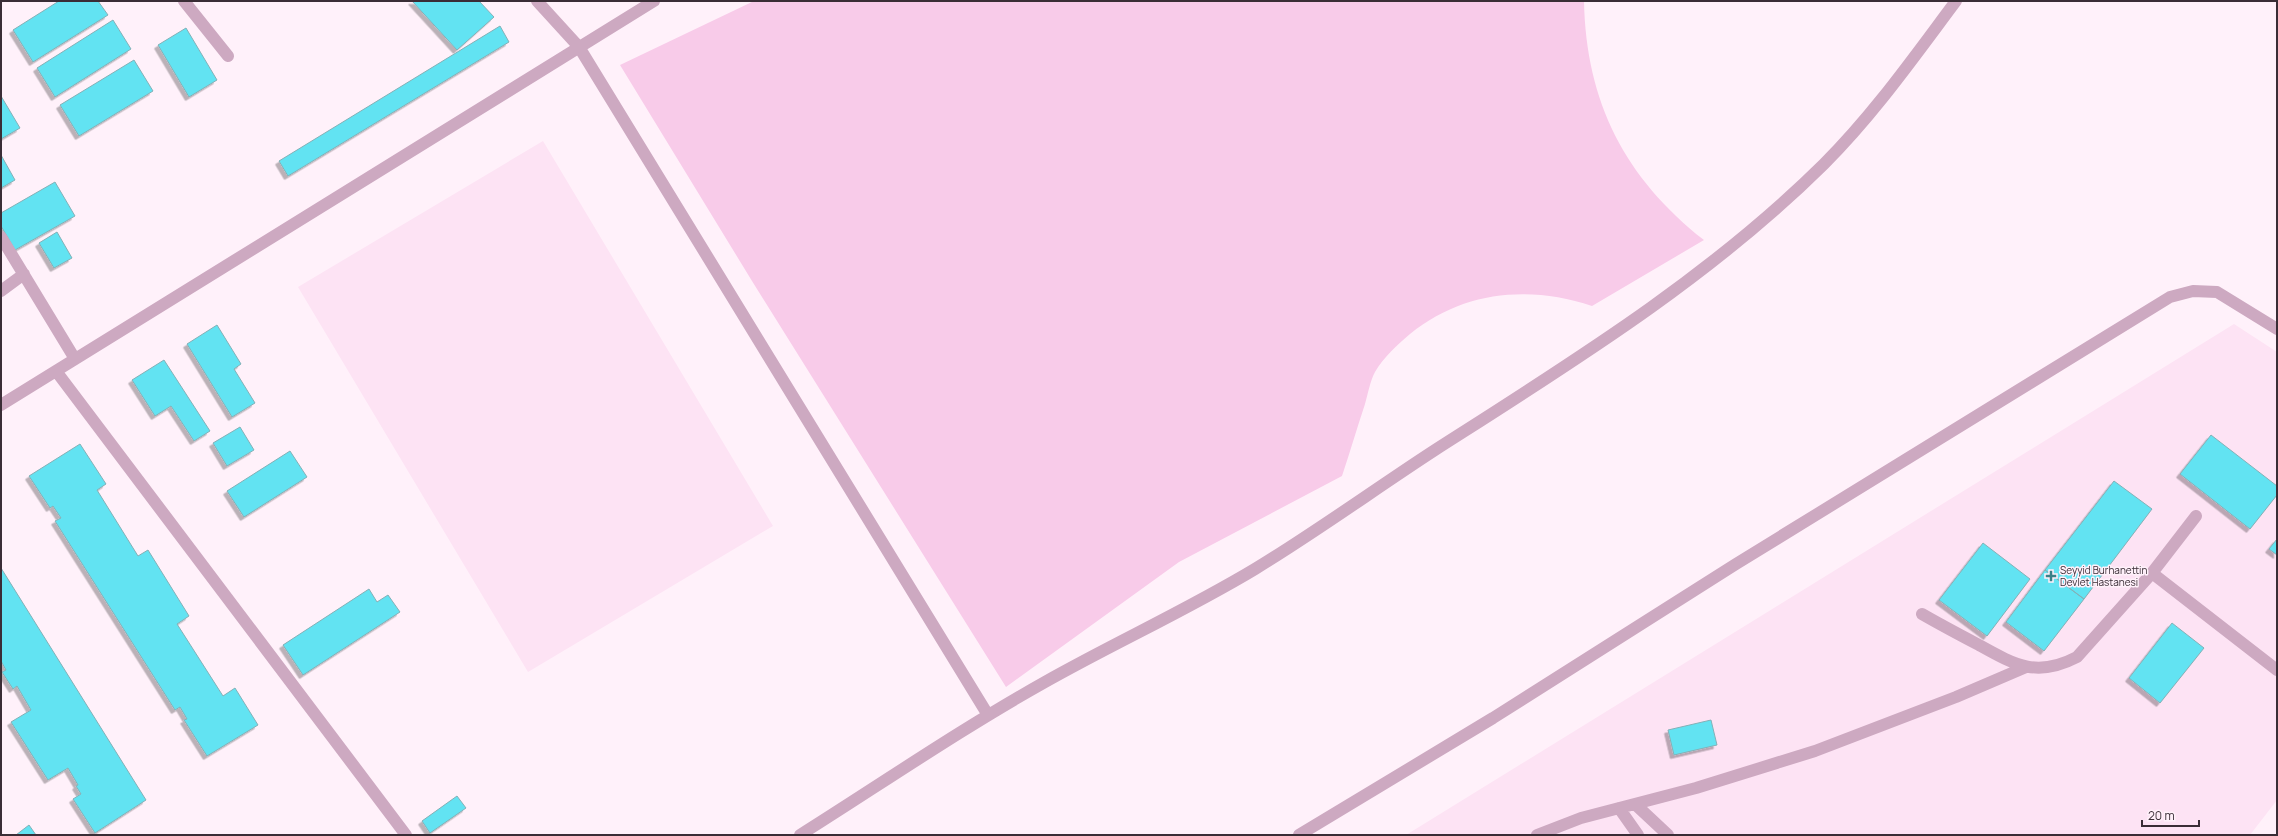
<svg xmlns="http://www.w3.org/2000/svg" width="2278" height="836" viewBox="0 0 2278 836" font-family="Manrope,sans-serif">
	<defs>
		<filter id="shadow"><feDropShadow dx="-3.5" dy="3.5" stdDeviation="0" flood-color="#0004"/></filter>
	</defs>
	<rect width="100%" height="100%" fill="#fff1fa"/>
	<path fill="#fde3f4" d="M543,141L773,526L528,672L298,287Z
		M2234,324L2277,352V800L2250,835H1406Z"/>
	<path fill="#f8cbe9" d="M754,1H1584C1586,102 1625,178 1704,240L1592,306C1529,285 1463,291 1410,334C1398,344 1383,358 1375,372C1370,381 1368,394 1365,404C1357,428 1350,452 1342,476L1179,562L1006,687L752,281L620,65Z"/>
	<path fill="#62e3f2" stroke="#84b0b6" filter="url(#shadow)" d="M59,1H98L108,15L33,62L13,30Z
		M412,1H479L494,17L457,50Z
		M113,20L131,49L55,97L37,68Z
		M500,26L509,42L288,176L279,161Z
		M186,28L217,80L189,97L158,45Z
		M134,60L153,91L79,136L60,105Z
		M1,96L20,128L1,139Z
		M1,155L15,180L1,188Z
		M55,182L75,216L15,250L1,226V213Z
		M57,232L72,258L54,268L39,243Z
		M217,325L241,364L234,369L255,403L232,417L187,344Z
		M164,360L210,431L194,441L171,406L155,416L132,380Z
		M240,427L254,450L227,466L213,443Z
		M2211,435L2277,486V495L2250,529L2180,474Z
		M80,444L106,484L97,490L138,556L148,550L189,616L177,624L223,696L235,688L258,725L207,756L184,720L187,719L180,707L175,710L55,521L61,518L53,506L50,508L29,476Z
		M290,451L307,477L244,517L227,491Z
		M2114,481L2152,509L2084,599L2045,570Z
		M2277,539V555L2269,549Z
		M1983,543L2030,579L1987,636L1939,600Z
		M1,568L146,800L95,833L73,799L81,794L76,786L78,785L68,768L48,780L11,722L31,710L17,686L13,689L2,672L6,670L1,661Z
		M2045,570L2084,599L2044,651L2006,622Z
		M369,589L377,602L388,595L400,612L303,675L283,645Z
		M2172,623L2204,648L2160,703L2129,678Z
		M1711,720L1717,745L1674,755L1668,730Z
		M457,796L466,808L430,833L422,821Z
		M29,825L36,835H16Z"/>
	<g fill="none" stroke-linecap="round" stroke-linejoin="round">
		<path stroke="#cda9c1" stroke-width="12" d="M184,1L228,56
			M537,1L579,47L988,715
			M1,237L75,359
			M1,291L24,274
			M56,371L406,835
			M1,405L654,1
			M2152,573L2277,670
			M1922,614C1941,625 1960,635 1979,645C2015,665 2037,678 2077,657L2152,573L2196,516
			M1636,805L1668,835
			M1619,808L1638,835
			M800,835C881,784 961,729 1045,682C1114,643 1187,610 1255,569C1316,532 1375,489 1435,450C1571,363 1709,278 1824,164C1874,114 1914,57 1956,1
			M1299,835L1493,718L1736,564L2170,297L2193,291L2217,292L2277,329
			M1537,835L1581,818L1696,788L1815,751L1956,697L2026,667"/>
	</g>
	<path fill="#3a8189" stroke="#fff1fa" stroke-width="1.5" d="M2049 570h4v4h4v4h-4v4h-4v-4h-4v-4h4z"/>
	<g text-anchor="middle" dominant-baseline="central" stroke-width="3" stroke-linejoin="round" paint-order="stroke">
		<g font-size="10" fill="#3a2d36" stroke="#fff1fa" text-anchor="start">
			<text x="2060" y="570">Seyyid Burhanettin<tspan x="2060" dy="12">Devlet Hastanesi</tspan></text>
		</g>
	</g>
	<rect width="2278" height="836" fill="none" stroke="#3a2d36" stroke-width="4"/>
	<path d="M2142 820v6h57v-6" fill="none" stroke="#3a2d36" stroke-width="2"/>
	<text x="2148" y="820" font-size="12" fill="#3a2d36" stroke="#fff1fa" stroke-width="3" paint-order="stroke">20 m</text>
</svg>
